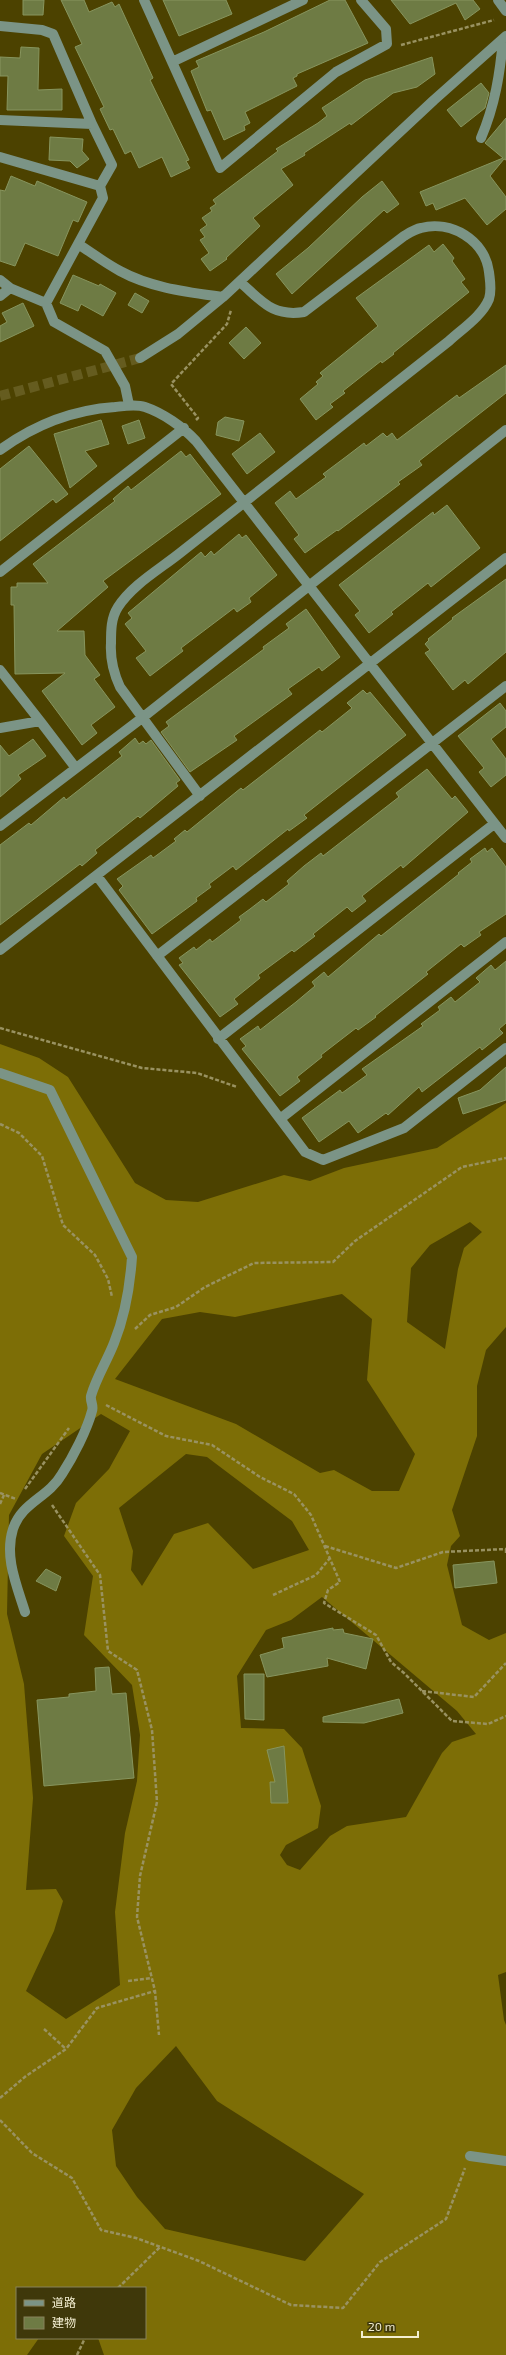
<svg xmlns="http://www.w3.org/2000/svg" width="506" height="2355" viewBox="0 0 506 2355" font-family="'Exo 2','Noto Sans JP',sans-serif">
	<rect width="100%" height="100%" fill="#4c4200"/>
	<path fill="#7d6e06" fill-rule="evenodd" d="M0,1044L39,1058L68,1077L135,1183L166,1200L198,1202L284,1175L310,1181L344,1168L437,1148L506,1103V1327L486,1350L477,1386V1436L452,1510L460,1536L451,1546L447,1565L462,1625L489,1640L506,1633V1972L498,1975L504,2020L506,2025V2355H104L98,2338H145V2288H17V2338H39L27,2355H0ZM470,1222L482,1232L464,1248L458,1269L445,1349L407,1322L411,1268L430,1245ZM342,1294L372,1319L367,1380L415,1454L399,1491H372L334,1470L320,1473L236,1424L115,1379L162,1319L200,1312L235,1317ZM101,1414L130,1431L109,1469L76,1503L64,1536L93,1576L84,1635L132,1685L140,1735L137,1781L125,1833L115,1912L120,1985L66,2019L26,1991L54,1931L63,1901L56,1889L26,1890L33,1798L24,1684L7,1614L9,1515L42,1454ZM186,1454L207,1457L292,1521L309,1550L253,1569L208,1523L174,1534L142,1586L131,1570L133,1551L119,1508ZM322,1597L457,1711L476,1734L452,1742L442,1753L406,1817L347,1826L330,1836L300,1870L287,1865L280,1855L286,1845L318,1828L321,1806L302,1748L284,1729L241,1728L237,1676L266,1630L291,1620ZM176,2046L217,2101L364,2194L305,2261L165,2229L137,2197L116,2166L112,2130L136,2088Z"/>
	<path fill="#6e7b44" stroke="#87955e" d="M23,0H44L43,15H23Z
		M61,0H84L89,12L112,2L115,7L119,4L153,78L150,80L189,160L186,161L190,168L171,177L162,157L139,168L131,151L125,154L113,129L110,130L100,109L104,107L75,47L82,44Z
		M163,0H226L232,14L179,36Z
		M330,0H345L368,43L297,74V76L293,78L297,86L245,112L250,123L244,126L245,130L224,140L211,110L207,111L191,71L199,67L196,61L264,32Z
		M391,0H473L480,9L465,20L456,3L410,24Z
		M21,47L39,48L38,90L62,89V110H7L8,76H0V57L20,58Z
		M432,57L435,74L417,87L393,93L351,125L350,123L310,149L304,153L305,155L281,169L293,185L253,218L260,226L226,258L227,259L210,271L201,259L209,253L200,240L205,237L200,230L207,225L202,218L212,211L210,208L216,204L213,200L278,151L276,149L318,123L327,116L322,108L365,80Z
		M481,83L489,93L485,108L461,127L447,110Z
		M506,118V160L504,159L490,176L506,197V209L487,225L465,198L436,210L433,203L426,206L420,192L503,158L485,143Z
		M50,137L83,139L82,151L89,159L77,168L70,161L49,160Z
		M11,176L35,186L37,181L87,202L78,222L73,220L58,256L25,243L15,266L0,261V190L5,191Z
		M382,181L399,204L387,213L384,210L292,294L276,274L308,248L362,197Z
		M443,244L454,258L452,261L465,279L461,282L469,292L393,353L394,354L382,363L381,361L343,391L345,393L330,404L333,407L316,420L300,399L318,384L316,382L323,376L320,373L378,326L356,298L429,245L434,252Z
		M73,275L99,286L100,284L116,293L103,316L81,304L78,311L60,303Z
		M135,293L149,301L142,313L128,305Z
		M23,303L34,326L0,342V326L7,322L2,313Z
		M246,327L261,343L244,359L229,343Z
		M506,365V393L419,461L422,465L398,482L400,484L338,531L337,530L305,553L294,539L299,535L275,503L290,491L296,499L326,477L323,474L347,456L364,443L366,446L383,433L387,437L392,433L397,440L457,395L459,398Z
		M225,417L244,421L239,441L216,435L218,422Z
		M101,420L109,444L85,451L97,466L70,488L54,434Z
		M139,420L145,438L128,444L122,426Z
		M260,433L275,452L247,474L232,454Z
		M29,446L68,494L56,503L53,499L0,541V469Z
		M181,451L186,457L190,454L221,494L103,581L108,587L57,631H84L85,655L100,675L94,679L115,707L91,725L97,733L82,745L42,691L65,673L15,674L14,605H11V587H17V583H48L33,564L115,501L113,499L128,486L131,490Z
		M447,505L480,548L431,587L428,583L391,612L393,614L369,633L355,615L360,611L339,585L433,512L434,515Z
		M239,534L242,538L246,535L277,575L249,598L251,602L237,612L234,608L181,648L183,651L150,676L136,658L146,651L125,624L132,618L128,613L201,552L205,557L211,551L214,555Z
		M506,579V652L468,684L465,680L453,690L425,653L430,650L425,644L429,640L428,639L453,619L452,618Z
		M306,609L340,657L322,671L319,667L288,689L292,694L234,736L237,740L190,772L161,732L169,726L166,722L264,649L263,647L289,628L286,624Z
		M363,690L367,694L370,692L406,735L304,815L307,818L289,831L288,829L236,870L233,866L209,884L211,887L196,898L197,901L152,934L119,890L123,886L117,879L151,855L153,858L176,841L174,839L185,830L187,832L241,788L243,790L320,730L322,732L352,708L347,703Z
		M500,703L506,711V727L491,739L506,759V775L491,787L479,772L484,768L458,736Z
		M135,738L139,744L143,741L146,744L151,740L180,780L176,783L178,786L140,818L138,816L95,850L97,853L82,866L80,864L0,925V845L29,823L31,825L64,797L66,800L89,782L122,756L119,752Z
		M33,739L46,756L18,775L21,779L0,797V745L9,756Z
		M427,769L452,799L455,796L468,812L403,868L401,865L362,896L366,901L352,912L347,907L313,934L315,936L294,952L292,950L258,975L260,978L234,999L238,1004L220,1017L179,965L183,963L179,958L194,947L196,950L210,939L212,942L241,920L239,917L250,909L263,899L266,902L289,884L287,881L304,866L321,853L323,856L399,797L396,793Z
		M485,848L487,852L492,848L506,867V914L479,932L481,935L464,947L461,944L426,972L428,974L375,1016L376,1017L358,1030L356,1028L321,1055L322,1057L297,1077L300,1081L280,1096L242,1049L246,1046L240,1039L258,1026L260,1030L296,1002L315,986L312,982L324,972L328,977L379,934L381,936L459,874L458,873L472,862L470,859Z
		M506,961V1023L499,1029L503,1033L482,1050L480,1047L422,1092L419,1087L388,1115L386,1113L358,1133L349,1121L319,1142L302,1118L340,1090L342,1093L367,1075L362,1069L423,1026L421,1024L440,1010L438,1007L451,997L455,1002L480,982L476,978L491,965L495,970Z
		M506,1067V1100L463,1114L458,1098L480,1090Z
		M494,1561L497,1583L455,1588L453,1565Z
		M46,1569L61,1577L56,1591L36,1581Z
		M333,1628V1630L343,1629L344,1633L373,1639L366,1669L327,1658L328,1666L267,1677L260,1655L284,1648L282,1638Z
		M109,1667L112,1694L126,1693L134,1778L44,1786L37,1700L69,1697V1694L96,1691L95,1668Z
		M244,1674H264V1720L245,1719Z
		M399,1699L403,1713L364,1723L323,1722V1717Z
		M284,1746L288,1803H271L270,1782H275L267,1750Z"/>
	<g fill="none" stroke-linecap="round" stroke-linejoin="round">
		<path stroke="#655c1f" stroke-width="10" stroke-dasharray="10 5" stroke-linecap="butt" d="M0,396L140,358"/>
		<path stroke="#999261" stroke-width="2.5" stroke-dasharray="4 2" stroke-linecap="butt" d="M401,45L494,20
			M196,420L198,418L171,384L227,324L231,310
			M0,1028L142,1068L197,1073L237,1087
			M0,1124L19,1133L42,1156L63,1225L95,1255L108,1279L112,1297
			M135,1329L150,1315L176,1307L205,1287L254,1263L333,1262L355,1241L462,1167L506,1158
			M106,1405L166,1436L212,1445L260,1477L294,1494L311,1515L340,1582L328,1590L324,1603L376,1635L391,1662L404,1673L452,1721L488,1724L506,1716
			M25,1489L69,1428
			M0,1493L16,1499
			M0,1504L4,1495
			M52,1505L100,1575L108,1651L137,1670L152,1730L157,1802L140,1876L137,1917L155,1991L159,2035
			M325,1546L396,1568L443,1552L506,1549
			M506,1549V1554
			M273,1595L316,1575L330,1558
			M422,1691L474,1697L506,1663
			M128,1981L152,1978
			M44,2029L66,2049
			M0,2098L26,2076L66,2049L97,2008L155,1991
			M0,2120L32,2153L72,2178L101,2230L136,2238L199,2261L291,2305L343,2308L380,2262L446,2219L465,2168
			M118,2288L160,2247
			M77,2355L85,2338"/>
		<path stroke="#7b9486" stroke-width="10" d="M144,0L220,168L336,72L387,44L386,29L361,0
			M498,0L506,11
			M0,26L42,30L53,34L92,124
			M172,62L303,0
			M0,120L92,124L112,165L100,186
			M481,138C495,105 500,74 503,39
			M0,157L100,186L103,198L46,303L10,288L0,280
			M78,244C92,253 105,263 120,271C151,288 188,292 223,297
			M0,296L10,288
			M46,303L54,322L105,351L125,386L129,405
			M140,358L178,334L223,297L434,100L506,36
			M0,450C34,425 72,410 115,407C124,406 136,404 145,407C163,413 183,427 196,441L506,838
			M0,572L184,428
			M0,670L40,721
			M0,728L40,721L75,767
			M200,796L120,687C113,672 110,659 111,643C111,630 111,618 118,607C132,585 160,569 180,553L449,341C462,329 482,316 489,299C492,290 490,281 489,272C485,240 451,220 421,228C415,229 409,233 404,236L304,312C272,317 262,301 240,282
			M0,826L142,718L506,430
			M97,876L305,1152L323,1160L404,1128L506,1048
			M0,950L506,558
			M157,956L506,686
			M218,1039L494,824
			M0,1073L50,1090L132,1257C130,1286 125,1316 114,1343C107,1361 96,1378 91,1396C90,1401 94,1406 92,1411C87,1430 73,1457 62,1474C48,1498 22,1502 13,1529C4,1557 17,1586 25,1612
			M280,1119L506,942
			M470,2156L506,2161"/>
	</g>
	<rect x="16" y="2287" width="130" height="52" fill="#3f380a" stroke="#87815a"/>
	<rect x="24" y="2300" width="20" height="6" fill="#7b9486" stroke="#87815a"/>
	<text x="52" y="2307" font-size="12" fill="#f3eed1">道路</text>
	<rect x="24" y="2317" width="20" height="12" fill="#6e7b44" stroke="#87815a"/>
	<text x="52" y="2327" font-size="12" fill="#f3eed1">建物</text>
	<path d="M362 2331v6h56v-6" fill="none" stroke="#f3eed1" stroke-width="2"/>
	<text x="368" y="2331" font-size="12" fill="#f3eed1" stroke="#3f380a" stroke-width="3" paint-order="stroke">20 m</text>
</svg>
